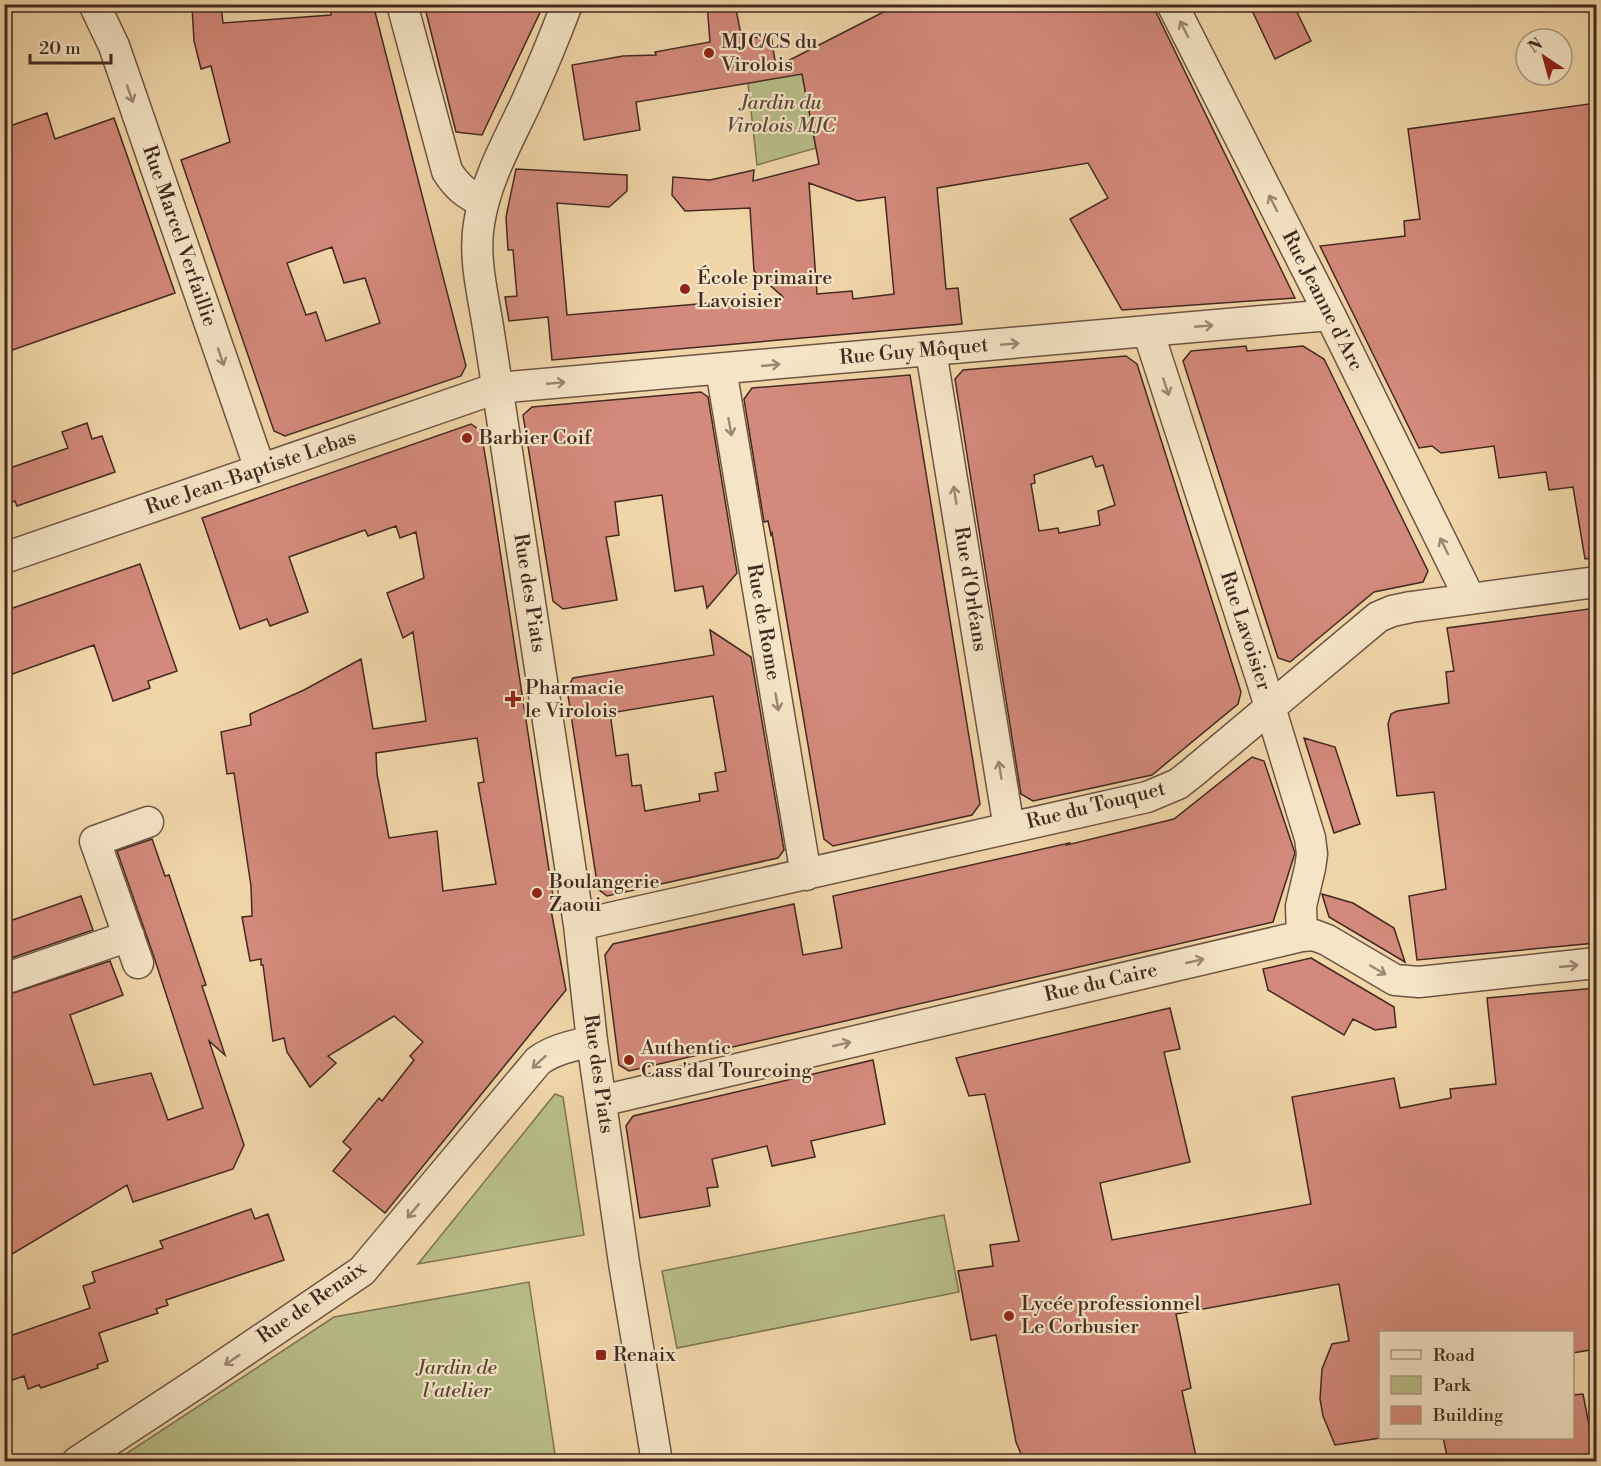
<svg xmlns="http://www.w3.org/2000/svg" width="1601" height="1466" viewBox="0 0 1601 1466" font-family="'Libre Bodoni',serif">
	<rect width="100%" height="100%" fill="#f0d5a8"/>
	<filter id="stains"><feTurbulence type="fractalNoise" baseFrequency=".00333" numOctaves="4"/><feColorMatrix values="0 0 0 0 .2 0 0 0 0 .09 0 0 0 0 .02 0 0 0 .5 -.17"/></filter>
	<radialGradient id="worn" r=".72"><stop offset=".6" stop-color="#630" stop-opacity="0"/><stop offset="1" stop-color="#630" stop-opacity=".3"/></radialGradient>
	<path fill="#b8bd88" stroke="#7e7354" stroke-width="1.5" d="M802,73L816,148L757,165L748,83Z
		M555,1094L563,1097L584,1235L418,1264Z
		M944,1215L959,1292L677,1348L662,1271Z
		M529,1282L556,1461H115L334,1317Z"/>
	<path fill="#d3897b" stroke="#432921" stroke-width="1.5" fill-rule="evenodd" d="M330,4H373L466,366L461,376L285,436L274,431L181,160L230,142L211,66L201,69L194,41L192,7L221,5L223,23L331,15ZM332,247L344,283L365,278L380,323L326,341L316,312L306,315L287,263Z
		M424,4H544L482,135L456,132Z
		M707,4H735L742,40L771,35L776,67L899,4H1152L1295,298L1122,310L1070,219L1108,198L1088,163L937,188L946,289L958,288L962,324L552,360L548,317L509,321L505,297L517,296L513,250H508L506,217L516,169L627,175V191L609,207L557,203L567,315L783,297L754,271L750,208L685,211L672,195L673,177L710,180L754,170L753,181L819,164L802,74L636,102L640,130L584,140L572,65L623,56L656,55L655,52L710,42ZM809,183L858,201L885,197L894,294L853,299L852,291L817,294Z
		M1249,4H1293L1311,41L1275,59Z
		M1596,103V558L1585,559L1573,487L1549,490L1546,472L1499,478L1494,446L1441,453L1432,446L1419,448L1320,246L1405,236L1404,221L1420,219L1408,129Z
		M47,113L55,139L114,118L175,293L4,353V128Z
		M1246,346L1247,351L1303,346L1324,359L1428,571L1423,582L1374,592L1290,662L1278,658L1183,361L1191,351Z
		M1126,356L1137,364L1241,692L1238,704L1152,775L1033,801L1021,794L955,379L963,370ZM1092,456L1096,467L1103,465L1115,505L1098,511L1100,525L1059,533L1058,528L1039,531L1031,484L1035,483L1034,475Z
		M910,375L980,804L972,815L833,846L824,839L772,533L771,535L768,521L764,522L744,399L752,388Z
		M701,392L708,397L737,573L707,608L703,586L675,591L662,495L615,502L619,535L606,537L617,600L563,609L553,601L523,415L532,407Z
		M87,423L92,439L102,436L115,472L17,506L15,501L4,505V470L68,448L62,432Z
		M471,424L481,431L489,479L555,909L551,910L566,990L385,1213L333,1171L351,1149L343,1142L379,1098L382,1101L414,1060L410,1056L423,1042L394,1016L328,1056L336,1063L310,1087L287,1052L284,1038L273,1041L263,965H261V959L250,961L242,917L252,916L251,886L234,773L227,774L221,732L251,725L250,714L304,690L361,659L373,729L426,721L413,632L403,638L387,593L424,578L416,532L400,538L396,526L368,536L365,530L289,557L308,612L270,626L267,619L240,629L202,518ZM477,738L484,782L478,783L496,884L443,891L437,831L389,838L377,774L376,753Z
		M140,564L177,671L148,681L150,688L113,701L94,645L4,677V611Z
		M1596,608V943L1417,960L1409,896L1446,889L1434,792L1397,796L1388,724L1391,714L1397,711L1449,703L1446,672L1454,671L1447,628Z
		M710,630L751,657L784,850L778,858L607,896L598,889L567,689L573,678L714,655ZM713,696L726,771L715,773L718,791L699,794L700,801L645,811L641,785L632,786L628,754L616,756L610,713Z
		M1304,738L1335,747L1360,824L1334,833Z
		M1252,757L1264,761L1295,853L1273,922L629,1071L619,1065L605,955L613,944L794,904L803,955L842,948L833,896L1069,843L1067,845L1174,819Z
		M152,839L165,876L169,875L206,985L202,986L225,1055L209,1041L244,1145L233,1169L133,1202L127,1185L4,1259V996L110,961L123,995L70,1015L94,1085L151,1073L168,1120L203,1108L154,957L117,851Z
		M1322,894L1353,903L1394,928L1405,962L1329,917Z
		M81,896L93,930L8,959L4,950V923Z
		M1311,958L1394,1007L1396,1027L1375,1030L1353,1019L1344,1035L1268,990L1263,969Z
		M1596,988V1349L1572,1353V1332H1380V1438L1335,1445L1323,1416L1320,1399L1322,1369L1332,1344L1349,1341L1339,1284L1176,1314L1191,1388L1182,1391L1197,1461H1024L1016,1442L996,1335L971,1340L958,1271L993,1266L990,1245L1019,1241L985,1094L969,1096L956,1058L1170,1008L1180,1049L1164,1052L1190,1162L1100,1183L1112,1240L1311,1204L1292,1097L1394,1078L1400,1108L1451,1098L1450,1089L1496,1084L1487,998Z
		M873,1060L885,1124L811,1141L815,1157L772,1166L767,1146L712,1159L718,1187L707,1188L710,1206L640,1218L626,1126L633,1116Z
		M251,1209L255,1219L268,1214L284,1260L166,1300L168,1305L156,1309L158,1313L99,1333L108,1361L97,1365L98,1368L41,1388L39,1385L28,1389L24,1376L4,1383V1338L90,1308L83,1286L95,1282L92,1272L163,1248L160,1241Z
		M1583,1394L1596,1461H1448L1443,1437H1572V1395Z"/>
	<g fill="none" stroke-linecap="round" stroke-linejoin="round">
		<defs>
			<path id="minor" d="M94,4L114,46L260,469
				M402,4L447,171C457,187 466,194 483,202
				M567,4C554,39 540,72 525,105C507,143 485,182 479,224C473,259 484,299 489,333L579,925L592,1041L624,1263L657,1462
				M1172,4L1330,315L1470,599
				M1148,331L1262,681L1310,838L1312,854L1310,868L1301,906L1302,936
				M931,351L1009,828
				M721,369L806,875
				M4,558L497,388L1330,315
				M579,925L1147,797L1178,784L1192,773L1378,617L1392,611L1411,607L1596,582
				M138,963L95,841L148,822
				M4,979L129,936
				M601,1101L1302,936L1314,935L1327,940L1395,980L1419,982L1596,963
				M77,1462L200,1381L362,1271L538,1061C554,1049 573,1046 592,1041"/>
		</defs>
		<use href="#minor" stroke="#6e5443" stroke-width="33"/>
		<use href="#minor" stroke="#f5e4c6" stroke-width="30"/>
	</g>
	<defs><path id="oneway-shaft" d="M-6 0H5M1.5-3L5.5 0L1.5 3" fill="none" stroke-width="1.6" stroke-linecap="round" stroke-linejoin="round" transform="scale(1.5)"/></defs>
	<g stroke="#9c8674">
		<use href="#oneway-shaft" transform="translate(1184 29) rotate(-117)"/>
		<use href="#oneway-shaft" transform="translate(130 94) rotate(71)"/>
		<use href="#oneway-shaft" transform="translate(1273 203) rotate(-117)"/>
		<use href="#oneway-shaft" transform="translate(1204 326) rotate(-5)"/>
		<use href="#oneway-shaft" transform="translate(1010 344) rotate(-5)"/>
		<use href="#oneway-shaft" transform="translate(221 357) rotate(71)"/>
		<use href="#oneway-shaft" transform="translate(771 365) rotate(-6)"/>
		<use href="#oneway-shaft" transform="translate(556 383) rotate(-5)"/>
		<use href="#oneway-shaft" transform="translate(1166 387) rotate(72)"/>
		<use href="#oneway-shaft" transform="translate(730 427) rotate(80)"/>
		<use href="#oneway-shaft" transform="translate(955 495) rotate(-99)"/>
		<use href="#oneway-shaft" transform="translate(1444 546) rotate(-116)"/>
		<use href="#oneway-shaft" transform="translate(777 702) rotate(80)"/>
		<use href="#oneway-shaft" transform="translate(1000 770) rotate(-99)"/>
		<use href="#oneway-shaft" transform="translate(1195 961) rotate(-13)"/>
		<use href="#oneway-shaft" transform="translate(1569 966) rotate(-6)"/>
		<use href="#oneway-shaft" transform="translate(1378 970) rotate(30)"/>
		<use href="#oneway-shaft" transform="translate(842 1044) rotate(-13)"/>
		<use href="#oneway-shaft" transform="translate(539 1062) rotate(138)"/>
		<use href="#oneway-shaft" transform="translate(413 1211) rotate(130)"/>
		<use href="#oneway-shaft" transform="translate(232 1360) rotate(146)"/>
	</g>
	<g fill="#8f2418" stroke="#f5e4c6" stroke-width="2">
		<circle cx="709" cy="53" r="6"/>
		<circle cx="685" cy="289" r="6"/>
		<circle cx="467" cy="438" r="6"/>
		<path d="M510 690h6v6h6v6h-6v6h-6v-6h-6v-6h6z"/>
		<circle cx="537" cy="893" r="6"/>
		<circle cx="629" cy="1060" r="6"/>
		<circle cx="1009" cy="1316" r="6"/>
		<rect x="595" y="1349" width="12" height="12" rx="3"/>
	</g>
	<g text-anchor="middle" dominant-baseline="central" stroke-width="4.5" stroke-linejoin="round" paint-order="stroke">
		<g font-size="20" fill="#432921" stroke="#f5e4c6" text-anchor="start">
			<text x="721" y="42">MJC/CS du<tspan x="721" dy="23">Virolois</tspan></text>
			<text x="697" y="278">École primaire<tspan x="697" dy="23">Lavoisier</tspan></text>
			<text x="479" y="438">Barbier Coif</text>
			<text x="525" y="688">Pharmacie<tspan x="525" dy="23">le Virolois</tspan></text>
			<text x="549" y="882">Boulangerie<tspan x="549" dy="23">Zaoui</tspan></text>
			<text x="641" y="1048">Authentic<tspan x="641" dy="23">Cass'dal Tourcoing</tspan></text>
			<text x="1021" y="1304">Lycée professionnel<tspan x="1021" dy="23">Le Corbusier</tspan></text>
			<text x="613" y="1355">Renaix</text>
		</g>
		<g font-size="20" font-style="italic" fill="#5a4736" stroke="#f5e4c6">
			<text x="781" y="103">Jardin du<tspan x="781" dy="23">Virolois MJC</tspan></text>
			<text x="457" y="1368">Jardin de<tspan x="457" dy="23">l'atelier</tspan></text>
		</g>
		<g font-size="20" fill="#432921" stroke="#f5e4c6">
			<text transform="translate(179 236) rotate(71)">Rue Marcel Verfaillie</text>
			<text transform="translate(1322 301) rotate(63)">Rue Jeanne d'Arc</text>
			<text transform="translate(914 352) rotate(-5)">Rue Guy Môquet</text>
			<text transform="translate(251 473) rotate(-19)">Rue Jean-Baptiste Lebas</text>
			<text transform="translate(970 589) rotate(81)">Rue d'Orléans</text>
			<text transform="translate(529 593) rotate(81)">Rue des Piats</text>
			<text transform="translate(763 622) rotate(80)">Rue de Rome</text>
			<text transform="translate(1245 631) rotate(72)">Rue Lavoisier</text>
			<text transform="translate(1096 806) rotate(-14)">Rue du Touquet</text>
			<text transform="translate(1101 983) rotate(-13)">Rue du Caire</text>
			<text transform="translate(598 1074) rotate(82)">Rue des Piats</text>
			<text transform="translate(312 1303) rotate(-35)">Rue de Renaix</text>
		</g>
	</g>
	<rect width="1601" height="1466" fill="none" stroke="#f0d5a8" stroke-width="24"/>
	<rect x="6" y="6" width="1589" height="1454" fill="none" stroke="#432921" stroke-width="3"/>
	<rect x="12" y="12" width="1577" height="1442" fill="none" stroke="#432921" stroke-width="1.5"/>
	<rect x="1379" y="1331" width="195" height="108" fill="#f5e4c6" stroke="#ae9984" stroke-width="1.5"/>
	<rect x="1391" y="1350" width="30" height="9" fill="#f5e4c6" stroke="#ae9984" stroke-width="1.5"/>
	<text x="1433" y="1361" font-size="18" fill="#432921">Road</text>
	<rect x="1391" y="1376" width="30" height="18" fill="#b8bd88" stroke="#ae9984" stroke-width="1.5"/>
	<text x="1433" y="1391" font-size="18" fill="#432921">Park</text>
	<rect x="1391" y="1406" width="30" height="18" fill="#d3897b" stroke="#ae9984" stroke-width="1.5"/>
	<text x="1433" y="1421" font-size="18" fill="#432921">Building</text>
	<g transform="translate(1544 57) rotate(324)"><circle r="28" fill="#f5e4c6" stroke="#ae9984" stroke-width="1.5"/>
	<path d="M0-4.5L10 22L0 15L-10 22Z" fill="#8f2418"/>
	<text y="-9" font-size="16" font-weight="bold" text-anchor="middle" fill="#432921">N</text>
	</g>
	<path d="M30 54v9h81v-9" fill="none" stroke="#432921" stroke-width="3"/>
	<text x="39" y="54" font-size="18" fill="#432921" stroke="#f5e4c6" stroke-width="4.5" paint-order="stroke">20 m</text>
	<rect width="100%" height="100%" filter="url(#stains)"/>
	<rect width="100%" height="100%" fill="url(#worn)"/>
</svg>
